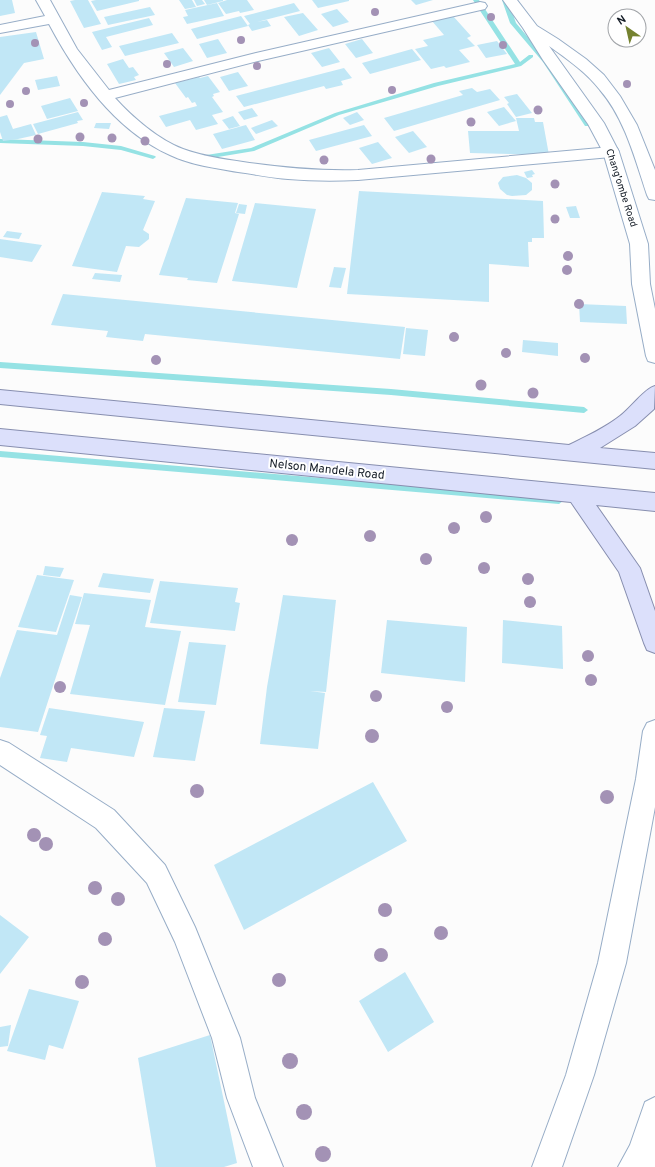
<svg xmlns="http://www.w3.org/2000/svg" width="655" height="1167" viewBox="0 0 655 1167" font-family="Overpass,sans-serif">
	<rect width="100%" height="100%" fill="#fcfcfc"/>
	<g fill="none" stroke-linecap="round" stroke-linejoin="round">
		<path fill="#95e2e4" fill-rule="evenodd" d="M473,0H479L520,62L529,55H533V57L521,66L438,86L339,115L254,151L200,160L197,158L200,156L251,148L335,113L434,83L515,64Z
			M502,0H508L516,23L547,60L590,125L589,126H585L543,62L510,23Z
			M0,139L83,142L121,146L155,156L156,157L153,159L121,150L83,146L0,143Z
			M0,362L391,389L584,407L588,410L584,413L391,395L0,368Z
			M0,451L559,498L563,501L559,504L0,457Z"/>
	</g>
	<path fill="#c1e7f6" d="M0,0H12L15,13L0,16Z
		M75,0H88L101,24L84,28L70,1Z
		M96,0H139V1L97,11L91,1Z
		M179,0H192L196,7L185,9Z
		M194,0H202L205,4L197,6Z
		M204,0H223V1L207,5Z
		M227,0H247L254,10L240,13L239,11L226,14L218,3Z
		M312,0H349V1L318,8Z
		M411,0H433L416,5Z
		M217,3L224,16L187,24L183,17L188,16L185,10Z
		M294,3L300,11L257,22L267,20L271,26L252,31L248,25L250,24L244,16Z
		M150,7L155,15L108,25L104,17Z
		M337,9L349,22L333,27L321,14Z
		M303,13L318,30L299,36L284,17Z
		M241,16L248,26L197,39L191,29Z
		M453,16L471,36L467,38L475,46L459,50L470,62L446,68L444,66L431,69L415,49L428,46L423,40L444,35L432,21Z
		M149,18L153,25L106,37L112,47L102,50L92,32Z
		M36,32L44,59L24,63L0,95V37Z
		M172,33L179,43L125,56L119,46Z
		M218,39L227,53L207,58L199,44Z
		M362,39L373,53L356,58L345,44Z
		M497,41L507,54L486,58L477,45Z
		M183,48L193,61L174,67L164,53Z
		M329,48L340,62L322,67L311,53Z
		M412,49L421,60L370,74L362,63Z
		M123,59L129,68L133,67L139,75L134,77L136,80L119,84L107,64Z
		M344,68L352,78L341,81L343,85L326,89L324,86L244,107L236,96Z
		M238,72L248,86L229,91L220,77Z
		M57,76L60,86L38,90L35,80Z
		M208,76L220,92L213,94L214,96L212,97L223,112L212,115L218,124L196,130L190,120L166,127L159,116L197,106L195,102L192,103L188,97L186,98L175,83L199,77L200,78Z
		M472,88L477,92L490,89L500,100L394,131L384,118L463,95L459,91Z
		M517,94L532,113L516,117L507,104L509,103L504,97Z
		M70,98L78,111L47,119L41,106Z
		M504,107L516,121L499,126L487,112Z
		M252,108L258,116L244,120L238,112Z
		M78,112L83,120L77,121L78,123L38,134L33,124Z
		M357,112L364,120L350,125L343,118Z
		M7,115L13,129L31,124L36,135L18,139L3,141L0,132V117Z
		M233,116L240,126L229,129L222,120Z
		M516,118H534L535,122H543L549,155L470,153L468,131H519Z
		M272,120L278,126L256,134L251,128Z
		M96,123H111L109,129L94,128Z
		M246,125L255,140L222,149L213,134Z
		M364,125L372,136L316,151L309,140Z
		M413,131L427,147L409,153L395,137Z
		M378,142L392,158L372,164L359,148Z
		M532,170L535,174L532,175L533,177L527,178L524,172Z
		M517,175L526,178L532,183V190L526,195L512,196L507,195L500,189L498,183L503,177Z
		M359,191L543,201L544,238H532V242H528L529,267L489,264V302L347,294Z
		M102,192L145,196L143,199L155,201L143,230L149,234V239L139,247L126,246L117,272L72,266Z
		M186,198L238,203L235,213L239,214L217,283L187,280L188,278L159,275Z
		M255,203L316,209L297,288L232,281Z
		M239,204L247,205L245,214L236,213Z
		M576,206L580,218H570L566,207Z
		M7,231L22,233L19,239L3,237Z
		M0,239L42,245L32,262L0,257Z
		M334,267L346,268L341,288L329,287Z
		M95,273L122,275L120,282L92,279Z
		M63,294L405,327L400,359L145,334L143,341L106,337L108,331L51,325Z
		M579,304L626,306L627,324L580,322Z
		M406,328L428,330L425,356L403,354Z
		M523,340L558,343V356L522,352Z
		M45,566L64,568L60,577L43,575Z
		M103,573L154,579L150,593L98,587Z
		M37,575L74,580L56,632L18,627Z
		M160,581L238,588L235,602L240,603L235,631L150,623Z
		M84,593L151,600L145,627L181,631L165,705L70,694L90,625L75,624Z
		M70,595L82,597L38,732L0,727V678L17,630L57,635Z
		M283,595L336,600L326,692L310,691L325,693L318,749L260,744L267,687Z
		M387,620L467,627L465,682L381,673Z
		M503,620L562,626L563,669L502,663Z
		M189,642L226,645L216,705L178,702Z
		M49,708L144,722L134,757L71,748L67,762L40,758L47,736L40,735Z
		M164,708L205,711L195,761L153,757Z
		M373,782L407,841L244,930L214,865Z
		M0,915L29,937L0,974Z
		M405,972L434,1022L388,1052L359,1001Z
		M29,989L79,1001L63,1049L49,1045L45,1060L7,1051Z
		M11,1025L8,1046L0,1047V1027Z
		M210,1035L237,1163L224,1167H156L138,1058Z"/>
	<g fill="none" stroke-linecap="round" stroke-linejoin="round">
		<defs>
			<path id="service" d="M642,1141L650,1144L655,1150V1167H642L634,1160L631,1152L634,1144Z"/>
			<path id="minor" d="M36,0H50L77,49L109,90L256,53L480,2L485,3L487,6L485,9L258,61L115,98C132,117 159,140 183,149C202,156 222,159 243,162C283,168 317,171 358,170L611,147L617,148L619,152L617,156L611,157L358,180C335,181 312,181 288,179C271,178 254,174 238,172C215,168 191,165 170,155C116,131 76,75 49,24L0,33V25L45,16Z
				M0,740L9,743L114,810L165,865L195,927L240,1038L255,1098L283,1167H253L227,1098L212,1038L175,942L147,883L96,828L0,765Z"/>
			<path id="tertiary" d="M503,0H517L537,26L558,39L586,59L604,75L620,96L637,125L655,170V200L649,199L647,195C635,159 625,119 600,90C586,72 567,59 549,46L604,123L619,152L648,244L650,284L655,309V363L648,361L646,356L632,284L630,244L603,152L588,124L543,60L523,28Z
				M655,720V807L626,963L594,1075L562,1167H532L566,1075L598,963L636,779L643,731L647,723Z
				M655,1097V1156L650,1167H618L630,1145L645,1102Z"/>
			<path id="primary" d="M655,386L654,409L635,426L600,448L655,453V469L0,404V390L569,445C587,436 605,428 620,416C631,408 644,389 655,386Z
				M0,429L655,493V511L596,505L640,568L655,611V653L647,650L644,643L619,572L571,502L0,445Z"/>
		</defs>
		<use href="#service" stroke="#97adc7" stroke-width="2"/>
		<use href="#minor" stroke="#97adc7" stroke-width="2"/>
		<use href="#tertiary" stroke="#97adc7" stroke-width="2"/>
		<use href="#primary" stroke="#878eaf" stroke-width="2"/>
		<use href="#service" fill="#fff" fill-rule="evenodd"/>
		<use href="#minor" fill="#fff" fill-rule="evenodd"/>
		<use href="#tertiary" fill="#fff" fill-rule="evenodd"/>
		<use href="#primary" fill="#dce0fb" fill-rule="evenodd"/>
	</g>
	<g fill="#a392b5">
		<circle cx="375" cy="12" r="4"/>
		<circle cx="491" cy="17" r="4"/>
		<circle cx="241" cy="40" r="4"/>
		<circle cx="35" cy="43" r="4"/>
		<circle cx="503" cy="45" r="4"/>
		<circle cx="167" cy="64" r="4"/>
		<circle cx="257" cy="66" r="4"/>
		<circle cx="627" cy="84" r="4"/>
		<circle cx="392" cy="90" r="4"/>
		<circle cx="26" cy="91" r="4"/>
		<circle cx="84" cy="103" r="4"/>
		<circle cx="10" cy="104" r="4"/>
		<circle cx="538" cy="110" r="4.5"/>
		<circle cx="471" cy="122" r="4.5"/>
		<circle cx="80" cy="137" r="4.5"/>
		<circle cx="112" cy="138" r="4.5"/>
		<circle cx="38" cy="139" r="4.5"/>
		<circle cx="145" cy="141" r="4.5"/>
		<circle cx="431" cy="159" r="4.5"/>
		<circle cx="324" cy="160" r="4.5"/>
		<circle cx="555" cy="184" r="4.5"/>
		<circle cx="555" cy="219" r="4.5"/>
		<circle cx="568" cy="256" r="5"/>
		<circle cx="567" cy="270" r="5"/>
		<circle cx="579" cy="304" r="5"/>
		<circle cx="454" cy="337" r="5"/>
		<circle cx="506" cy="353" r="5"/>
		<circle cx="585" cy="358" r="5"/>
		<circle cx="156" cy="360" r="5"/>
		<circle cx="481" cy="385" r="5.5"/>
		<circle cx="533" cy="393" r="5.5"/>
		<circle cx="486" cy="517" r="6"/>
		<circle cx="454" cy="528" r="6"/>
		<circle cx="370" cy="536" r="6"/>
		<circle cx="292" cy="540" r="6"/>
		<circle cx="426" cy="559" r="6"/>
		<circle cx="484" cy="568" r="6"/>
		<circle cx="528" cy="579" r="6"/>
		<circle cx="530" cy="602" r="6"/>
		<circle cx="588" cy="656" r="6"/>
		<circle cx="591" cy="680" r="6"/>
		<circle cx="60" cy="687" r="6"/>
		<circle cx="376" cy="696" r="6"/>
		<circle cx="447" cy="707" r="6"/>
		<circle cx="372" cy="736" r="7"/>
		<circle cx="197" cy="791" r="7"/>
		<circle cx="607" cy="797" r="7"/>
		<circle cx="34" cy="835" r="7"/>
		<circle cx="46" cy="844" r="7"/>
		<circle cx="95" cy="888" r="7"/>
		<circle cx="118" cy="899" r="7"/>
		<circle cx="385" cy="910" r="7"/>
		<circle cx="441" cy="933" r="7"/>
		<circle cx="105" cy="939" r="7"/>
		<circle cx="381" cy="955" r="7"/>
		<circle cx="279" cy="980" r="7"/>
		<circle cx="82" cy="982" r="7"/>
		<circle cx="290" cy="1061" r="8"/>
		<circle cx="304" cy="1112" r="8"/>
		<circle cx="323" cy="1154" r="8"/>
	</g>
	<g text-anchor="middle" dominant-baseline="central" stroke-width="4" stroke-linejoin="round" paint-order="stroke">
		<g font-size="10" fill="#131b25" stroke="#fff">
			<text transform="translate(621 188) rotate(72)">Chang'ombe Road</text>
		</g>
		<g font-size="12" fill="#131b25" stroke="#fff">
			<text transform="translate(327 470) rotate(6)">Nelson Mandela Road</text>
		</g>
	</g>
	<g transform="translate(627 28) rotate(326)"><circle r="19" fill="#ffffff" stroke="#a1a4a8"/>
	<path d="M0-3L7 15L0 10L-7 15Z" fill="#758230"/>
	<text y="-6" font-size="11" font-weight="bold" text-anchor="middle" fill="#131b25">N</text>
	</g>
</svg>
